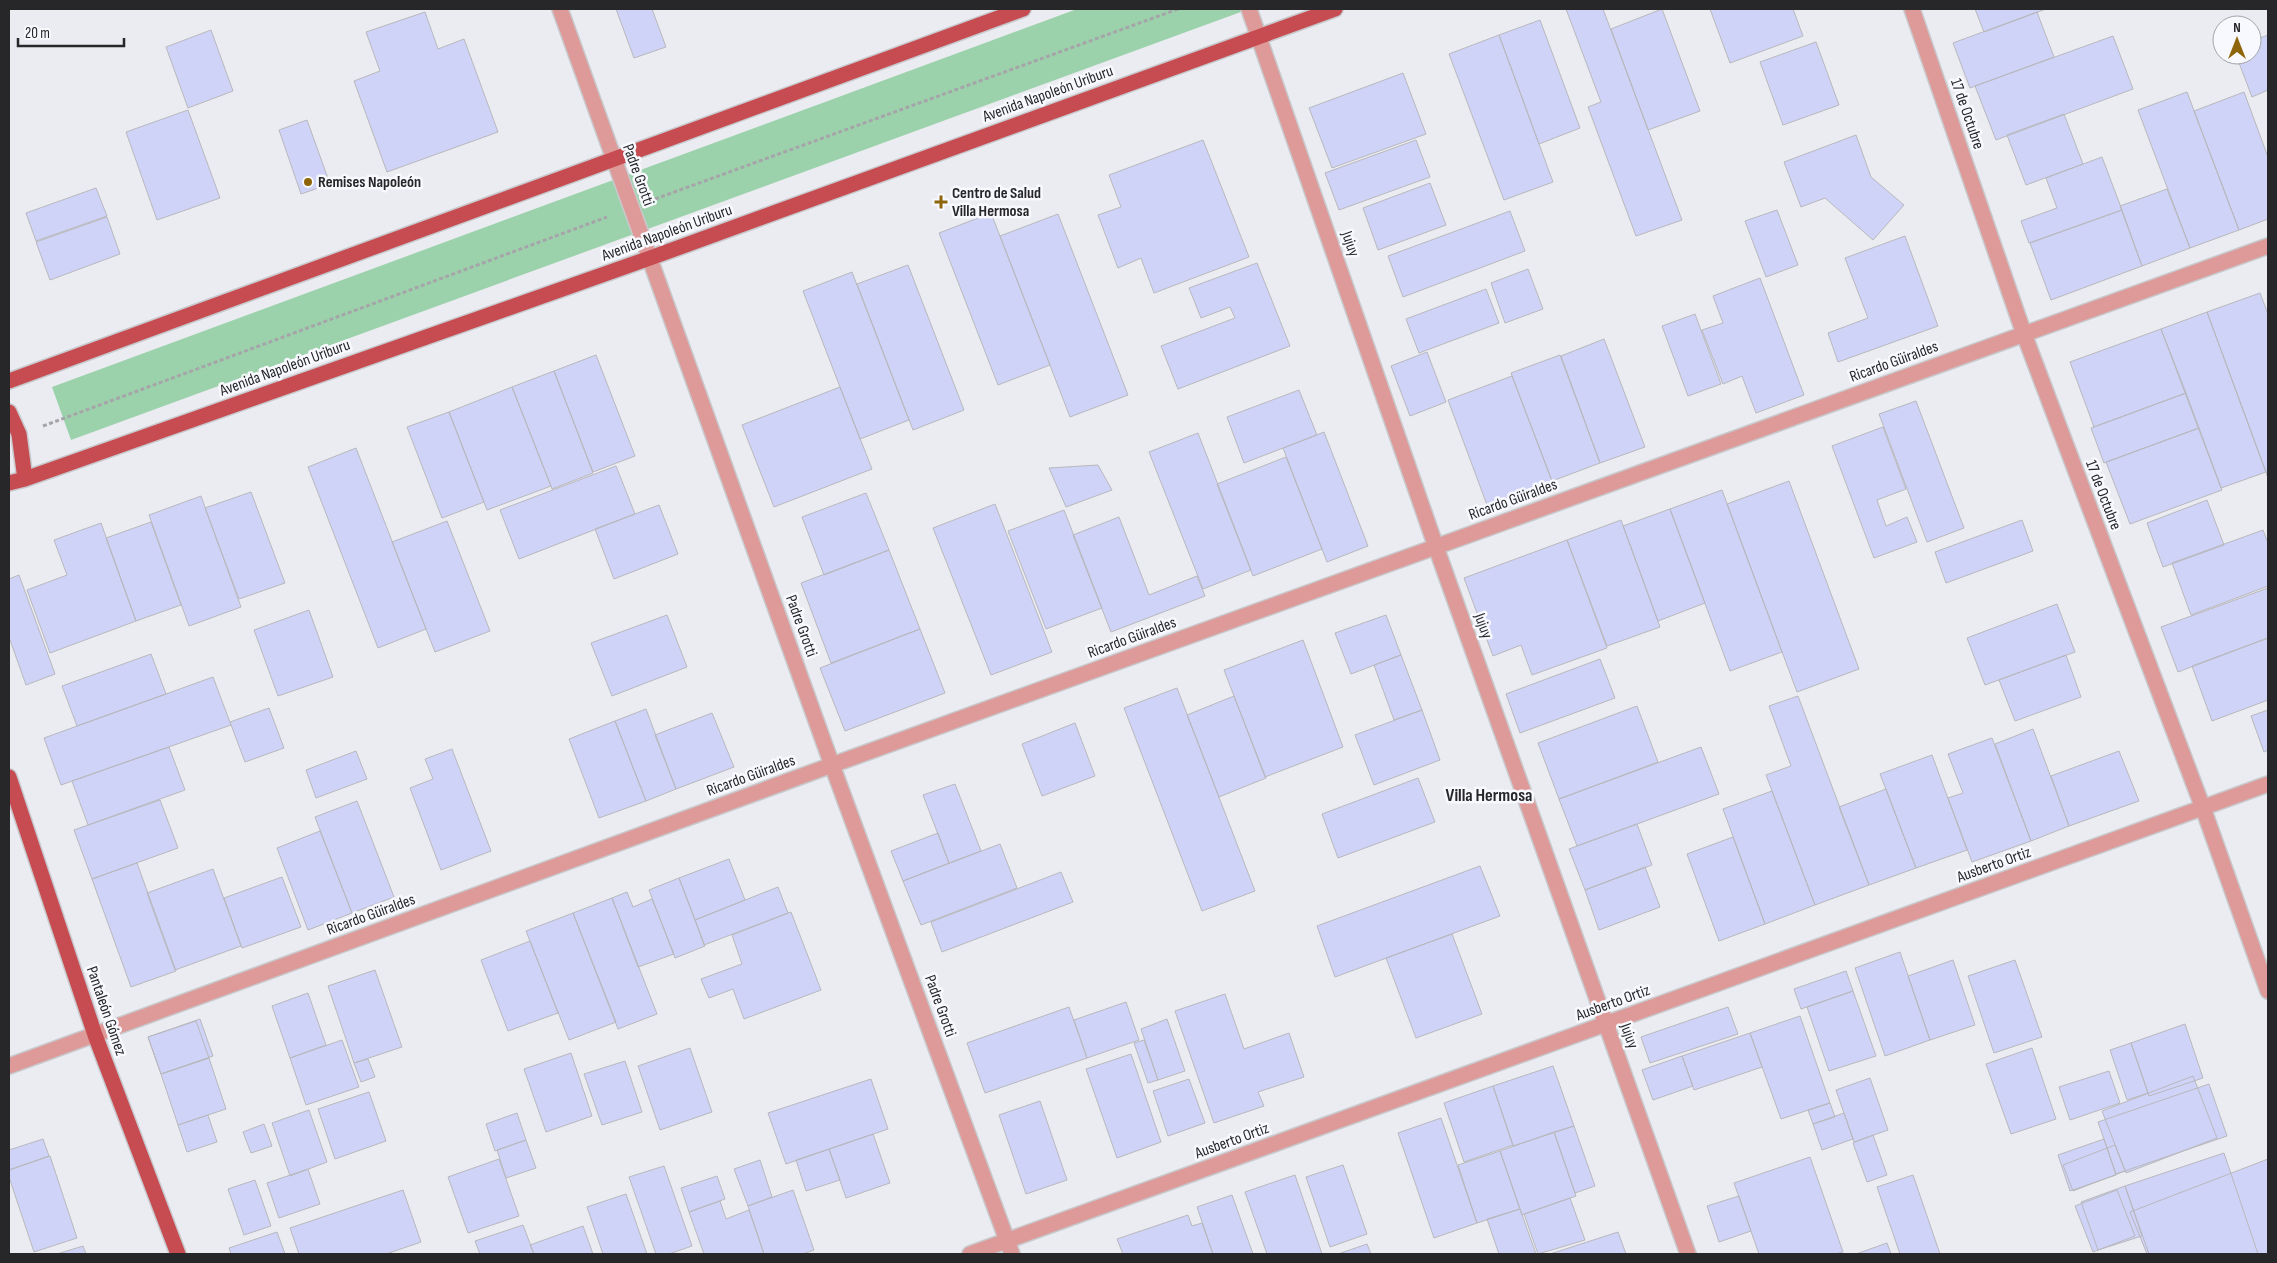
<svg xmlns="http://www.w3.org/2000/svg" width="2277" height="1263" viewBox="0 0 2277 1263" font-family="'Sofia Sans Condensed',sans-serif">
	<rect width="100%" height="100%" fill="#ebecf1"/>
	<path fill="#9cd2ab" d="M1077,9H1249L71,440L52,387Z"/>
	<path fill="#cfd3f7" stroke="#b8b8bd" d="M616,9H652L666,47L634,58Z
		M1566,9H1603L1682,220L1636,236L1588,107L1601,102Z
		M1662,9L1700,111L1648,130L1611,29Z
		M1710,9H1793L1803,36L1730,63Z
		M1975,9H2046L1984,32Z
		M425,12L438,49L464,39L498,132L387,172L354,81L380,71L366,32Z
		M2037,12L2054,57L1970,88L1953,43Z
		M1540,20L1580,128L1539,144L1499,35Z
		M211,30L233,91L188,108L166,47Z
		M1499,35L1553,182L1504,200L1449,54Z
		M2268,35V90L2252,97L2236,55H2252V41Z
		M2113,36L2133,89L1996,140L1975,86Z
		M1816,42L1839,105L1783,125L1760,62Z
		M1403,73L1426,134L1332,168L1309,108Z
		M2187,92L2239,230L2190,248L2138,110Z
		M2244,92L2268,157V219L2239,230L2194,111Z
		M188,110L220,198L157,220L126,132Z
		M2064,114L2083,164L2026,185L2007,135Z
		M307,120L330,184L301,194L279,130Z
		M1856,135L1871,177L1904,205L1873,240L1825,198L1801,207L1784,162Z
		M1203,140L1249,257L1154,293L1141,258L1118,268L1098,215L1121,207L1109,175Z
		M1416,140L1430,177L1339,210L1325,173Z
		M2102,157L2122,210L2029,243L2021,221L2057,208L2046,178Z
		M1430,183L1446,225L1378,250L1363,208Z
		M96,188L107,216L36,241L26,213Z
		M2167,189L2190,248L2142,266L2120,206Z
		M1777,210L1798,265L1766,277L1745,221Z
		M2122,210L2142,266L2051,300L2030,243Z
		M1510,211L1525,251L1403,297L1388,256Z
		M991,213L1050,365L998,385L939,233Z
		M1058,214L1128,395L1070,417L1000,236Z
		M107,217L120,254L50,280L36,242Z
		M1905,236L1938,326L1838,362L1828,333L1868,318L1845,258Z
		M1257,263L1290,346L1178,389L1161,346L1235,318L1230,307L1201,318L1189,288Z
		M908,265L964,410L913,430L857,284Z
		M1528,269L1543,309L1505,323L1491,283Z
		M852,272L909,420L860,439L803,291Z
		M1760,278L1804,395L1756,413L1742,376L1723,384L1702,330L1723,323L1713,296Z
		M1486,289L1499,323L1419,353L1406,319Z
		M2260,293L2268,314V478L2207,312Z
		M2207,312L2266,472L2221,488L2161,329Z
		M1695,314L1721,384L1688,396L1662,326Z
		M2161,329L2186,393L2094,427L2070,362Z
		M1604,339L1645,447L1600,463L1561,356Z
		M1427,352L1446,402L1410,416L1391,366Z
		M596,355L635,456L593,472L554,371Z
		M1560,355L1600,463L1552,481L1511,373Z
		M554,371L593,473L552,489L512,387Z
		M1512,376L1552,481L1487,505L1448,400Z
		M512,387L551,486L487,510L449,412Z
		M840,387L872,469L774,507L742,425Z
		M1299,390L1317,435L1244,463L1227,417Z
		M2186,393L2199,428L2104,463L2091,428Z
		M1916,401L1964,528L1927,542L1879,414Z
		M449,412L484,502L442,518L407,427Z
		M1883,427L1906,489L1877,500L1886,526L1907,517L1917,542L1874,558L1832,446Z
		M2199,428L2222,490L2130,524L2106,462Z
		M1324,432L1368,546L1327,562L1283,448Z
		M1198,433L1251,570L1203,589L1149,452Z
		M356,448L426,629L378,648L308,467Z
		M1286,457L1322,549L1253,576L1217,484Z
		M1098,465L1112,490L1066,507L1049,468Z
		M616,466L635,514L519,559L500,510Z
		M1789,481L1859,669L1797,692L1727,504Z
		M1722,490L1782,652L1730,671L1670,509Z
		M251,492L285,583L239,599L205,508Z
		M866,493L889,550L824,575L802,517Z
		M201,496L241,607L189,626L149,515Z
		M2207,500L2224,545L2163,567L2147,523Z
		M995,504L1052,652L991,675L933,528Z
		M659,505L678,554L614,579L595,529Z
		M1670,509L1705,603L1658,621L1623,526Z
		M1064,510L1102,608L1046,629L1008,531Z
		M1119,517L1149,595L1197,576L1205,596L1111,632L1073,535Z
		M1621,520L1660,627L1607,646L1567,540Z
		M2022,520L2033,551L1946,583L1935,552Z
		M447,521L490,631L435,652L392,542Z
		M151,522L181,605L136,621L106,538Z
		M101,523L136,621L50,653L27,590L67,575L54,540Z
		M2263,530L2268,543V586L2191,615L2172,563Z
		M1567,540L1607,648L1532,675L1521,645L1493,656L1464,578Z
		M889,550L920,629L831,663L801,583Z
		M19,575L55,674L26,685L9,637V579Z
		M2268,588V638L2178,672L2161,627Z
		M2057,604L2075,652L1985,685L1967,638Z
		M309,610L333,677L278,696L254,630Z
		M667,615L687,667L612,696L591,643Z
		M1386,615L1401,655L1351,674L1335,633Z
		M920,629L945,693L845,731L820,668Z
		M2268,638V700L2212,721L2192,666Z
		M1303,640L1343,747L1265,777L1224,670Z
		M151,654L166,694L77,726L62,686Z
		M1401,655L1422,710L1394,720L1374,665Z
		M2066,655L2081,697L2015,721L1999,680Z
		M1600,659L1615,698L1520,733L1506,694Z
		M213,677L231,725L61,785L44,738Z
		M1177,688L1255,891L1202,911L1124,708Z
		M1234,696L1266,778L1219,797L1187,715Z
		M1798,696L1869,885L1815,905L1766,775L1791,766L1769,706Z
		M1637,706L1658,762L1559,799L1538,743Z
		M269,708L284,748L245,762L230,722Z
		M646,709L676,789L646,801L615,721Z
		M1422,710L1440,760L1374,785L1355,735Z
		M2268,710V750L2264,752L2251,716Z
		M712,713L734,767L676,789L655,735Z
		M615,721L646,801L599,818L569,739Z
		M1075,723L1095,776L1042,796L1022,744Z
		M2033,729L2069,826L2031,841L1995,744Z
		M1992,738L2031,841L1972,862L1948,798L1963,793L1948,754Z
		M169,747L185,790L88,825L72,781Z
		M1701,747L1719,794L1577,846L1559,799Z
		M452,749L491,851L441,870L410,788L433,779L425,759Z
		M356,751L367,779L316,798L306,770Z
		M2119,751L2139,801L2069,826L2051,776Z
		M1932,755L1967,850L1916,868L1880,774Z
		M1418,778L1435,822L1338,858L1322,814Z
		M955,784L981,851L949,863L923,795Z
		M1886,789L1916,868L1869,885L1839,807Z
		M1772,791L1815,905L1765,924L1723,809Z
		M160,800L178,848L92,879L74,830Z
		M357,801L394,897L352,913L315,817Z
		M1637,824L1652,865L1585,890L1569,849Z
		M320,831L352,913L308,930L277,848Z
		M938,833L949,863L903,881L891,851Z
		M1733,837L1765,924L1719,941L1687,854Z
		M1000,844L1017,888L921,925L903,881Z
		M729,859L745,900L695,920L679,878Z
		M137,863L176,971L131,987L92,879Z
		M1480,866L1500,916L1335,977L1317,926Z
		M1645,867L1660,907L1599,930L1585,890Z
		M213,869L241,946L175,970L147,893Z
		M1061,872L1073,902L942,952L931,922Z
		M282,877L301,927L242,948L224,898Z
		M679,878L705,946L675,958L649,890Z
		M778,887L788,913L704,945L695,920Z
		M627,892L633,907L652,899L674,954L638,967L612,898Z
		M612,898L657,1014L618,1029L573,913Z
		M791,912L821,990L744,1019L733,989L709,998L701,979L742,964L732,935Z
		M573,913L616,1022L569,1040L526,931Z
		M1452,934L1482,1014L1416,1038L1386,958Z
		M530,941L558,1013L508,1031L481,960Z
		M1900,952L1930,1040L1885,1056L1855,968Z
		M1953,960L1975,1025L1930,1040L1908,976Z
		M2015,960L2042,1037L1994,1053L1968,976Z
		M375,970L402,1047L354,1063L328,986Z
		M1846,971L1853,991L1801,1009L1794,989Z
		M1853,991L1876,1056L1829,1071L1807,1007Z
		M308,993L326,1045L290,1058L272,1006Z
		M1225,994L1244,1049L1289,1033L1304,1077L1258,1092L1264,1106L1214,1123L1175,1011Z
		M1126,1002L1139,1040L1087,1058L1074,1020Z
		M1069,1007L1087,1058L985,1093L967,1043Z
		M1728,1007L1738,1034L1650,1063L1641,1037Z
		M1800,1016L1830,1103L1781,1119L1750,1033Z
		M200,1019L213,1056L161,1074L148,1037Z
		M1167,1019L1185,1071L1158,1080L1141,1029Z
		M196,1021L209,1058L161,1074L148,1037Z
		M2185,1024L2203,1078L2149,1096L2131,1043Z
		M1750,1033L1762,1067L1694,1090L1682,1056Z
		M342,1040L359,1087L306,1105L290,1058Z
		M1144,1040L1158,1080L1148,1083L1134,1043Z
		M2131,1043L2148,1093L2127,1100L2110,1050Z
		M690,1048L712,1112L660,1130L638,1066Z
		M2032,1048L2056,1119L2011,1134L1986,1064Z
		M571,1053L592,1116L546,1132L524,1069Z
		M1131,1054L1161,1142L1117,1158L1086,1069Z
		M1682,1056L1693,1086L1653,1100L1642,1070Z
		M209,1058L226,1109L178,1125L161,1074Z
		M368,1059L375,1077L361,1082L354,1063Z
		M625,1061L642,1112L602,1125L584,1074Z
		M1553,1066L1574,1126L1513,1146L1493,1086Z
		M2109,1071L2120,1103L2070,1120L2059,1087Z
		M2193,1076L2217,1138L2126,1173L2102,1111Z
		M1870,1078L1888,1130L1854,1142L1836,1090Z
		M871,1079L888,1129L786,1164L768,1113Z
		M1189,1079L1205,1123L1168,1136L1153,1091Z
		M2209,1084L2227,1136L2116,1174L2098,1122Z
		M1493,1086L1513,1145L1464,1162L1444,1103Z
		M369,1092L386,1141L335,1159L318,1109Z
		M1040,1101L1067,1180L1026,1194L999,1115Z
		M1830,1103L1835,1117L1813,1124L1808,1110Z
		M309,1110L327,1162L290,1176L272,1123Z
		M517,1113L526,1140L495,1151L486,1124Z
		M1844,1113L1853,1139L1822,1150L1813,1124Z
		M208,1115L217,1142L187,1152L178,1125Z
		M1441,1118L1477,1223L1434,1238L1398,1133Z
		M264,1124L272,1146L251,1153L243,1132Z
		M1574,1126L1595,1186L1575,1193L1554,1132Z
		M1554,1132L1576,1196L1522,1215L1500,1151Z
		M873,1134L890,1183L846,1198L829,1149Z
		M1873,1135L1887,1175L1867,1182L1853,1143Z
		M43,1139L49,1156L9,1170V1150Z
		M2104,1139L2116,1175L2070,1191L2058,1155Z
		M526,1140L536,1168L506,1178L497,1150Z
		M2115,1145L2125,1171L2073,1191L2063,1165Z
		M829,1149L840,1180L806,1191L796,1160Z
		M1500,1151L1520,1209L1477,1223L1458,1165Z
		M2224,1153L2258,1254H2149L2125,1186Z
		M50,1156L77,1238L34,1252L9,1177V1170Z
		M1810,1157L1843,1252L1835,1254H1759L1734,1183Z
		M499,1159L519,1216L468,1233L448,1177Z
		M2268,1159V1254H2147L2130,1212Z
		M760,1160L772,1197L748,1206L734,1169Z
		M1343,1165L1367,1234L1330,1247L1306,1177Z
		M664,1166L692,1246L669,1254H656L629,1177Z
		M308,1169L320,1204L279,1218L267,1183Z
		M1295,1175L1322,1254H1267L1245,1192Z
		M1913,1175L1940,1254H1900L1877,1187Z
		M717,1176L725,1199L689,1212L681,1188Z
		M255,1180L271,1226L244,1235L228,1189Z
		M2125,1186L2142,1236L2098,1250L2081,1202Z
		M403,1190L421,1242L386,1254H299L290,1228Z
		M793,1190L814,1250L803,1254H764L748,1206Z
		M2117,1190L2135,1236L2093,1252L2075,1206Z
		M626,1194L647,1254H603L587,1207Z
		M1232,1195L1253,1254H1213L1197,1207Z
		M1739,1196L1751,1231L1719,1242L1707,1206Z
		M1570,1198L1585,1240L1538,1254L1524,1214Z
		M720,1201L726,1219L749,1210L764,1254H704L689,1212Z
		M1520,1209L1536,1254H1499L1487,1219Z
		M1188,1215L1192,1226L1202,1223L1213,1254H1123L1117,1239Z
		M523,1225L534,1254H480L475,1241Z
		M583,1226L593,1254H534L530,1245Z
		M277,1232L285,1254H231L229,1248Z
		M1618,1232L1626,1254H1550Z
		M1887,1243L1891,1254H1856Z
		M1367,1244L1371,1254H1338Z
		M83,1246L86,1254H57Z"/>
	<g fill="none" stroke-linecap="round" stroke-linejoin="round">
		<defs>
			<path id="minor" d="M560,9L832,765L1012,1254
				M1249,9L1436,547L1688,1254
				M1912,9L2024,334L2203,808L2268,991
				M9,1066L832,765L2268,246
				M970,1254L2268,784"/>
			<path id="major" d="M9,381L1023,9
				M9,412L19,434L25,479
				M9,483L25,479L650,258L1335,9
				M9,777L95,1035L178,1254"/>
		</defs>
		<use href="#minor" stroke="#c8c9cd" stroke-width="18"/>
		<use href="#major" stroke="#c8c9cd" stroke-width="18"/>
		<path stroke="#a5a5a9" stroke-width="3" stroke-dasharray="4 2.5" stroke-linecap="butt" d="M655,199L1178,9
			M43,426L607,217"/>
		<use href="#minor" stroke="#de9a98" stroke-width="15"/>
		<use href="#major" stroke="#c64c51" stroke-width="15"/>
	</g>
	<g fill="#8f650c" stroke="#f8f9fe" stroke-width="2">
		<circle cx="308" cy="182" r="5"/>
		<path d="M938.5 194.5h5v5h5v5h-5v5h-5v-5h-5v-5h5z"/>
	</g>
	<g text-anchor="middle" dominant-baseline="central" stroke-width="5" stroke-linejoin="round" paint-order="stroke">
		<g font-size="16" fill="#272729" stroke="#f8f9fe">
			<text transform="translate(1048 94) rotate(-20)">Avenida Napoleón Uriburu</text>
			<text transform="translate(1967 114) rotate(71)">17 de Octubre</text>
			<text transform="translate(638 175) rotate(70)">Padre Grotti</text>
			<text transform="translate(667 233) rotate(-20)">Avenida Napoleón Uriburu</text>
			<text transform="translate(1350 244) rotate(71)">Jujuy</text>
			<text transform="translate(1894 362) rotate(-20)">Ricardo Güiraldes</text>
			<text transform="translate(285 368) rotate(-20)">Avenida Napoleón Uriburu</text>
			<text transform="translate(2103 495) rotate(69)">17 de Octubre</text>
			<text transform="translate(1513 500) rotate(-20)">Ricardo Güiraldes</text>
			<text transform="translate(801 626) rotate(70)">Padre Grotti</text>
			<text transform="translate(1483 626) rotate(70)">Jujuy</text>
			<text transform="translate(1132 638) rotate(-20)">Ricardo Güiraldes</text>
			<text transform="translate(751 776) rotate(-20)">Ricardo Güiraldes</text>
			<text transform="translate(1994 865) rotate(-20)">Ausberto Ortiz</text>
			<text transform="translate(371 915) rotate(-20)">Ricardo Güiraldes</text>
			<text transform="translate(1613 1003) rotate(-20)">Ausberto Ortiz</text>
			<text transform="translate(940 1006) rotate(70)">Padre Grotti</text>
			<text transform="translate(106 1011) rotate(71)">Pantaleón Gómez</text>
			<text transform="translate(1629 1036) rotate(70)">Jujuy</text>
			<text transform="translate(1232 1141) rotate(-20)">Ausberto Ortiz</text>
		</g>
		<g font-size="16" font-weight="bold" fill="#272729" stroke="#f8f9fe" text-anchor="start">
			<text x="318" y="182">Remises Napoleón</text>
			<text x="952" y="193">Centro de Salud<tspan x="952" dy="18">Villa Hermosa</tspan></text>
		</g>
		<g font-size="18" font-weight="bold" fill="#272729" stroke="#f8f9fe">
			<text x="1489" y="795">Villa Hermosa</text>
		</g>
	</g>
	<rect width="2277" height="1263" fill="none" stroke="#272729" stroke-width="20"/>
	<g transform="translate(2237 40)"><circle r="24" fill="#f8f9fe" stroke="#a4a5a9"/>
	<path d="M0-4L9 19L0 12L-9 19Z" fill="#8f650c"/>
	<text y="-8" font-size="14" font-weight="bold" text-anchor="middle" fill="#272729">N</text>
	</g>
	<path d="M18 38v8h106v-8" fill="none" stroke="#272729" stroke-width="2.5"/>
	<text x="25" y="38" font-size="15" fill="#272729" stroke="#f8f9fe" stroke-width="4" paint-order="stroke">20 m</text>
</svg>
